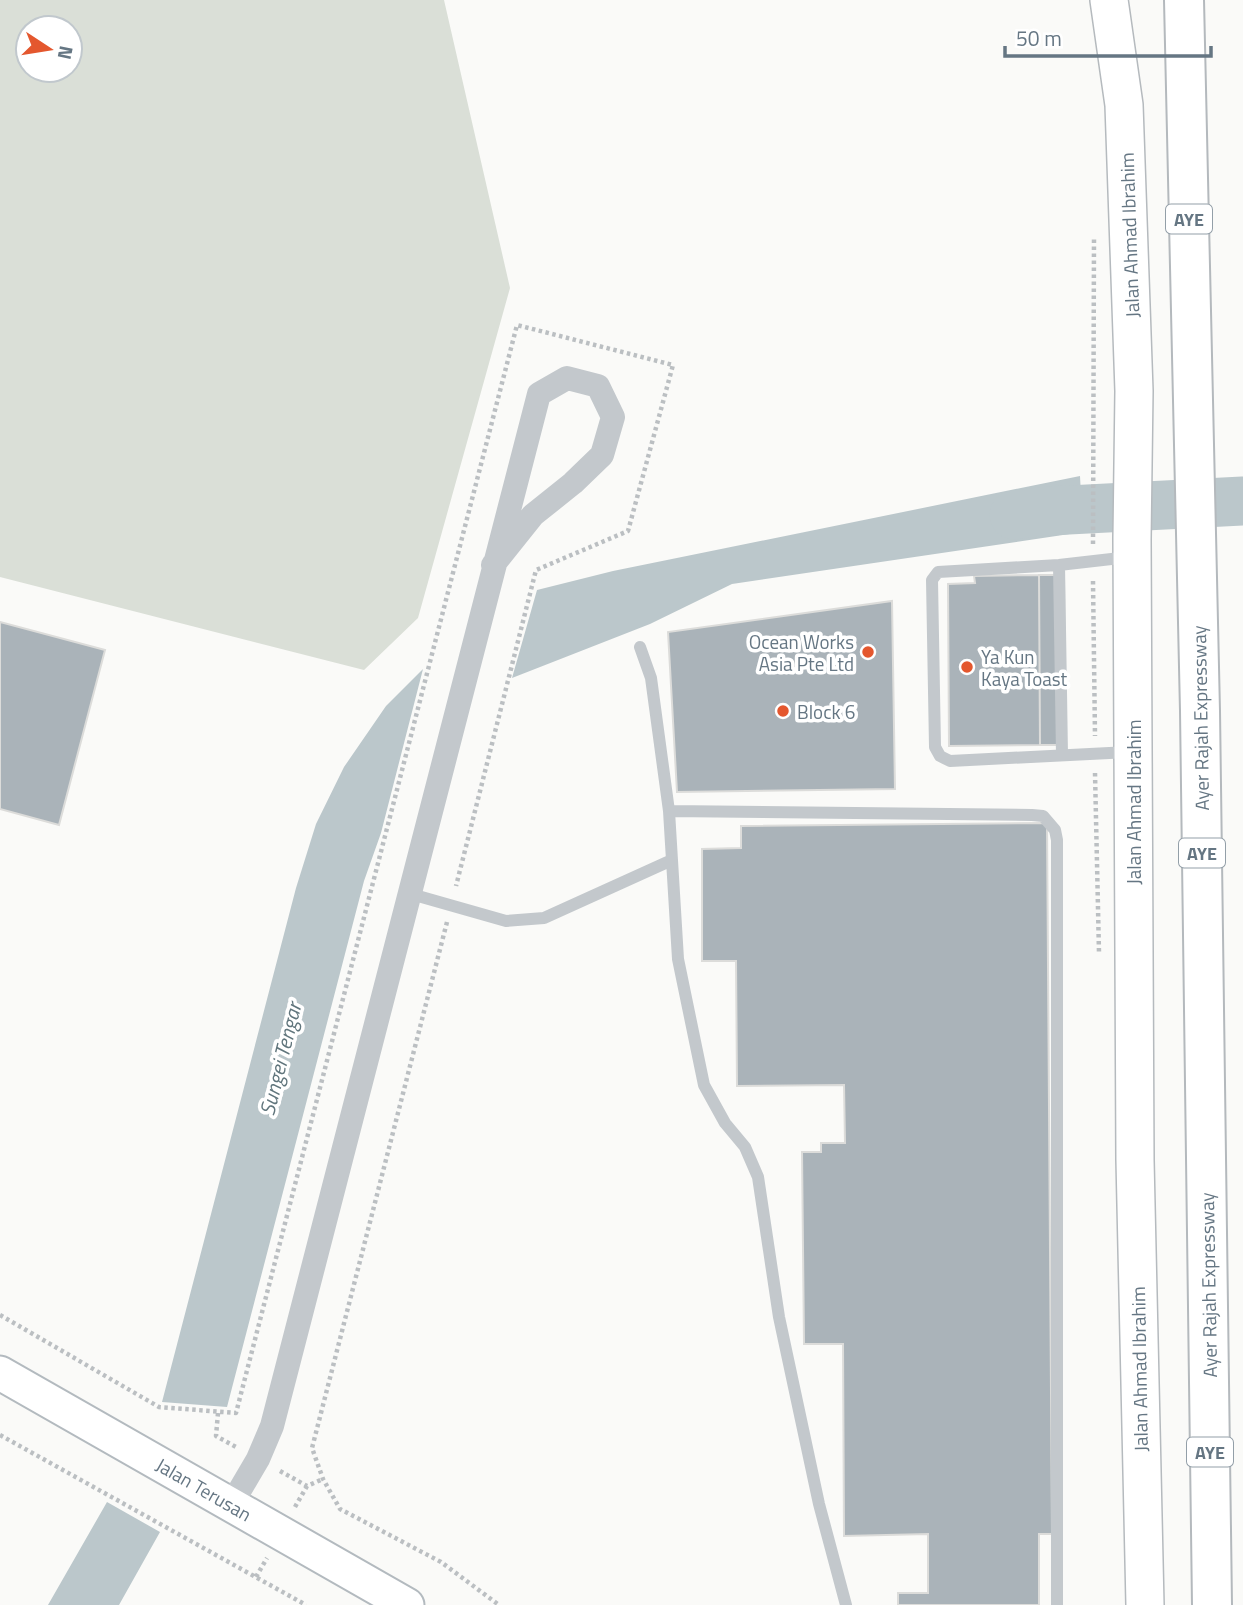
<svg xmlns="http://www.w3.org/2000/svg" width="1243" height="1605" viewBox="0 0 1243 1605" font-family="'Titillium Web',sans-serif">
	<rect width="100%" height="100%" fill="#fafaf8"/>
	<path fill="#dadfd7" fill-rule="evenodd" d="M0,0H444L510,288L418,618L364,670L0,577ZM28,28H70V70H28Z"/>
	<path fill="#bbc7cb" d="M1080,476L1083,532L732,584L650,624L512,678L537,590L613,571Z
		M423,669L381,833L364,881L227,1407L162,1402L296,888L316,824L344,767L386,706Z
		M107,1502L160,1532L119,1605H48Z"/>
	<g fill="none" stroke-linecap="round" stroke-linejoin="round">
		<path stroke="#bbc7cb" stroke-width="49" d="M1014,515L1049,511L1243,501"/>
	</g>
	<path fill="#aab3b9" stroke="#dcdcda" stroke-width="2" d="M1039,575L1040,745L949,746L948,584L975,583L974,576Z
		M1039,575H1064L1065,745H1040Z
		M892,601L895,789L677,792L668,632Z
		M0,622L105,650L59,825L0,809Z
		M1047,823L1052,1534H1039V1605H898V1593H928V1534L844,1536L843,1344H804L802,1152H821V1143H845L844,1085L737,1086L736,961H702V849L741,848V826Z"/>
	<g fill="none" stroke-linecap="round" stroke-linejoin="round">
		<defs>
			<path id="secondary" d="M0,1373L407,1605"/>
			<path id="primary" d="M1109,0L1124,105L1134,391L1132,539L1135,1160L1145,1605"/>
			<path id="highway" d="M1184,0L1200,711L1212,1605"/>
		</defs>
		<use href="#secondary" stroke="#b3babf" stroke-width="37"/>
		<use href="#primary" stroke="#b5babe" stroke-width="40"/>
		<use href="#highway" stroke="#b4b9bd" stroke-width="42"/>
		<path stroke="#bbbfc2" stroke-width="4.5" stroke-dasharray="3.5 3.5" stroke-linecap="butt" d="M1093,544L1094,238
			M1093,581L1095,736
			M1095,773L1099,953
			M447,922L312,1448L323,1479L340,1509L441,1562L499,1605
			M0,1315L159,1407L236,1413L517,325L673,365L628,531L536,570L456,886
			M218,1413L216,1436L236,1447
			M0,1435L306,1605
			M280,1471L307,1486L323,1479
			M295,1507L307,1486
			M256,1577L267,1558"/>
		<path stroke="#c3c8cc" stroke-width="12" d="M1129,557L1059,565L938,572L932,580L935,747L940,756L950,761L1129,752
			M1059,565L1062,755
			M640,647L651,678L669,811L678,959L704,1085L725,1123L745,1147L758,1177L779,1317L819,1504L846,1605
			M669,811L1032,815L1043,816L1055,830L1057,840V1605
			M411,894L506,921L544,918L672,860"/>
		<path stroke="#c3c8cc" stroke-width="24" d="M231,1505L258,1459L272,1426L539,394L567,378L598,386L613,417L602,455L573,483L533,515L493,565"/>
		<use href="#secondary" stroke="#fff" stroke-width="33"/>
		<use href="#primary" stroke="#fff" stroke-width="37"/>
		<use href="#highway" stroke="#fff" stroke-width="38"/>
	</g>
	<g fill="#e4572e" stroke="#fff" stroke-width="2.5">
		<circle cx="868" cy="652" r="7"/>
		<circle cx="967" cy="667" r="7"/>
		<circle cx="783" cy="711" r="7"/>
	</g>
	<g text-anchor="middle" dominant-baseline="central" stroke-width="7" stroke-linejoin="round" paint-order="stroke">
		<g fill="#fff" stroke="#939fa8" stroke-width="2">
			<rect x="1166" y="204.5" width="46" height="29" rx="5"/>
			<rect x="1179" y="838.5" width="46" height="29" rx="5"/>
			<rect x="1187" y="1437.5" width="46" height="29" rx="5"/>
		</g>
		<g font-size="18" font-weight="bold" fill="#657683">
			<text x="1189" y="219">AYE</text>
			<text x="1202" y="853">AYE</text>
			<text x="1210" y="1452">AYE</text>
		</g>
		<g font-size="19" fill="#657683" stroke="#fff">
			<text transform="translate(1129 235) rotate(-92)">Jalan Ahmad Ibrahim</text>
			<text transform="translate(1200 718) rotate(-91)">Ayer Rajah Expressway</text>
			<text transform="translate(1133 802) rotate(-90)">Jalan Ahmad Ibrahim</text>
			<text transform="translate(1208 1285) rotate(-91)">Ayer Rajah Expressway</text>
			<text transform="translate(1139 1369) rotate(-91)">Jalan Ahmad Ibrahim</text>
			<text transform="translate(204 1489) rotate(30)">Jalan Terusan</text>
		</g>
		<g font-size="19" fill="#657683" stroke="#fff" text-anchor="start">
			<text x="854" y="641" text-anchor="end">Ocean Works<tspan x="854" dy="22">Asia Pte Ltd</tspan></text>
			<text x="981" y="656">Ya Kun<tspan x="981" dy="22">Kaya Toast</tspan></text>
			<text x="797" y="711">Block 6</text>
		</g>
		<g font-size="21" font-style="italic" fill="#60757c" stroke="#fff">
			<text transform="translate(280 1059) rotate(-76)">Sungei Tengar</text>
		</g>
	</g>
	<g transform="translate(49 49) rotate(102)"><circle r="33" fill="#ffffff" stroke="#c1c8cd" stroke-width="2"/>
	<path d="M0-5L12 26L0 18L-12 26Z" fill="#e4572e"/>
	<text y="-10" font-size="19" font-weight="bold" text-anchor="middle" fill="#657683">N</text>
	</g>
	<path d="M1005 46v10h206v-10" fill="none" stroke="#657683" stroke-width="3.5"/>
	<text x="1016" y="46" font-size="21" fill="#657683" stroke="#ffffff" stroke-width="5" paint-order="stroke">50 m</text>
</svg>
